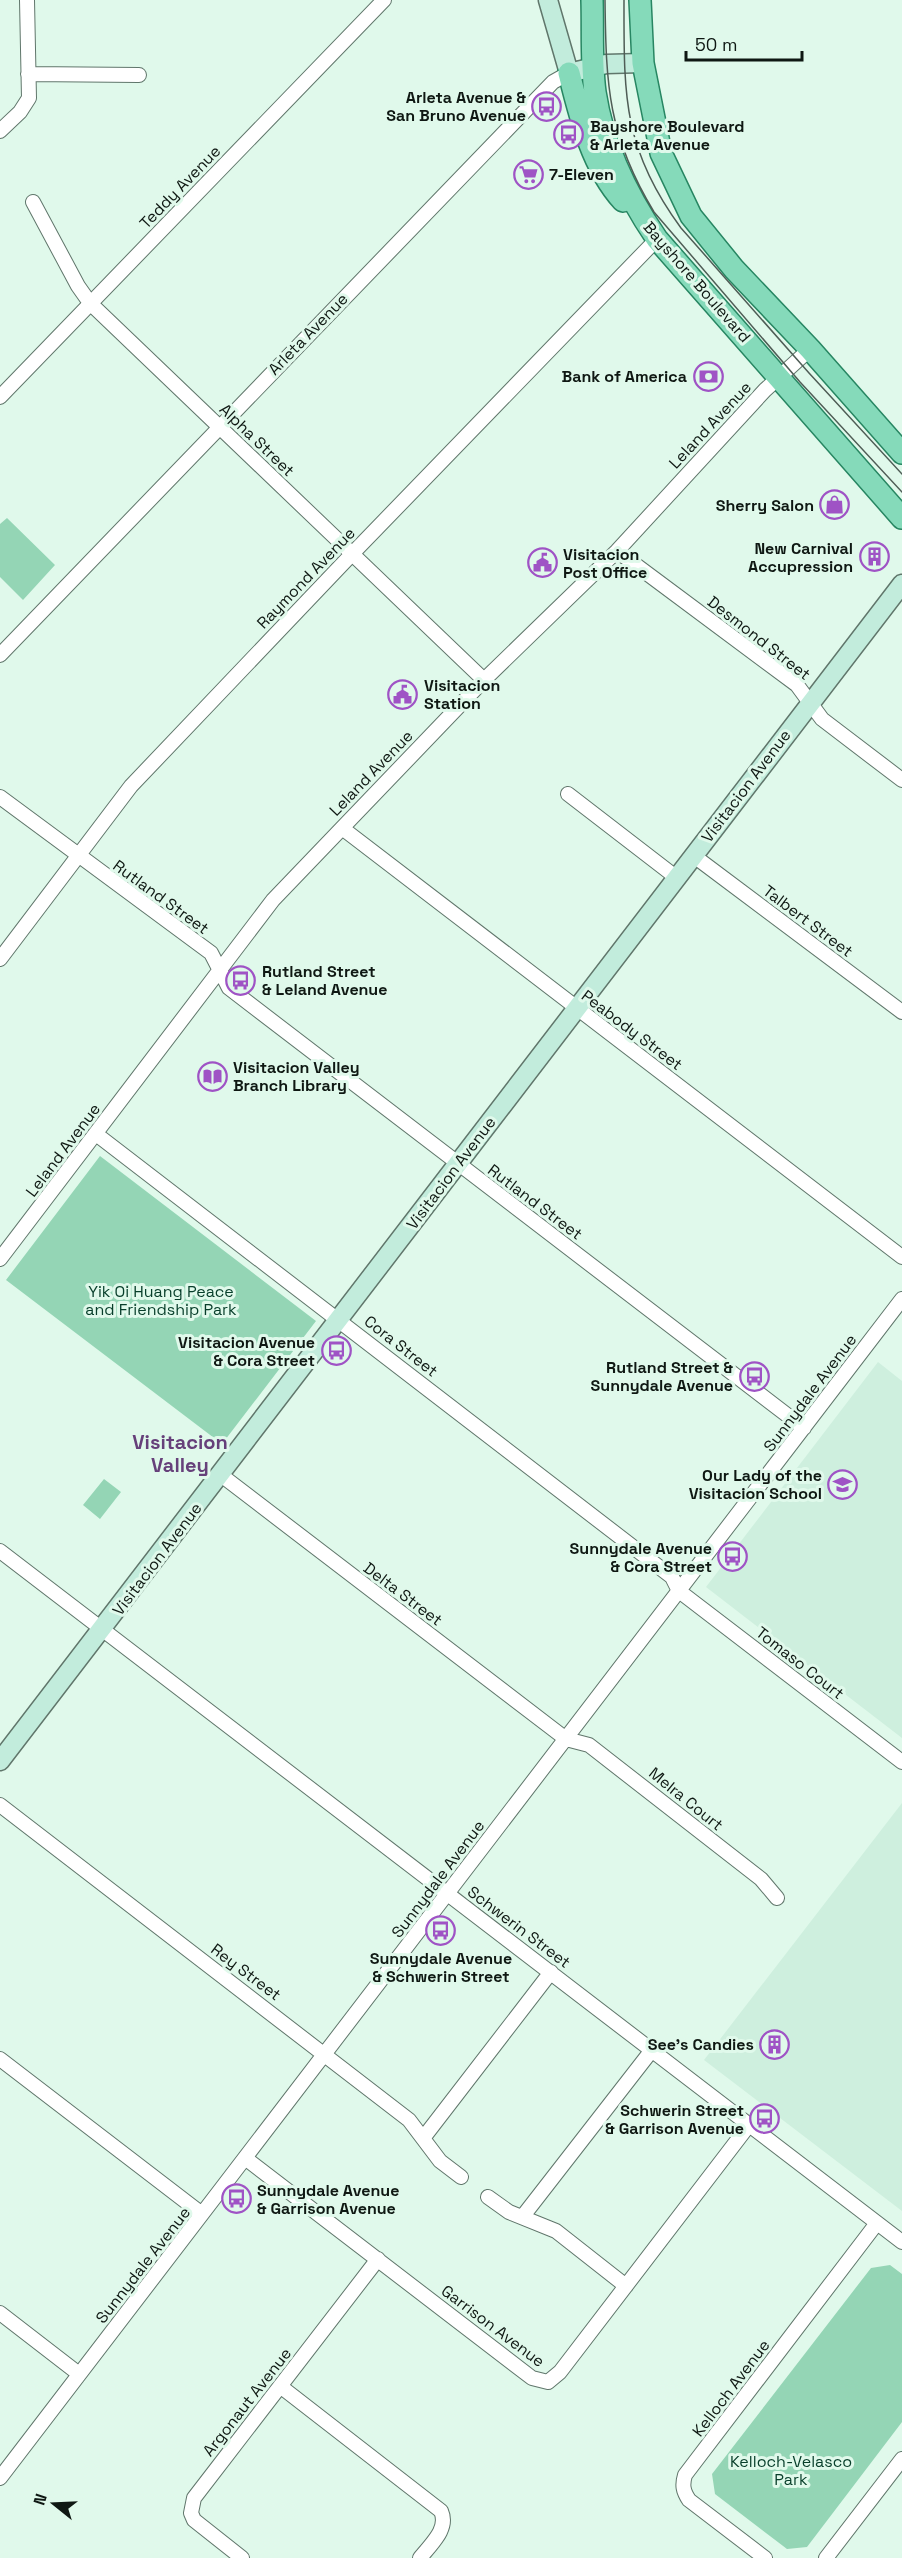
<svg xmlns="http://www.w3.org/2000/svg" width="902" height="2558" viewBox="0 0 902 2558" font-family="'Space Grotesk',sans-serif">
	<rect width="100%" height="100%" fill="#e0f9eb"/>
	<path fill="#ceefde" d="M878,1362L902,1381V1738L706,1587Z
		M902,1803V2211L704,2060Z"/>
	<path fill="#94d5b5" d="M7,518L55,565L23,600L0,577V524Z
		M100,1156L316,1321L222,1444L6,1280Z
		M104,1479L121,1492L100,1519L83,1505Z
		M890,2265L902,2274V2422L807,2547L787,2549L715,2494L712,2474L871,2268Z"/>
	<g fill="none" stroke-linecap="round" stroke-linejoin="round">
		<defs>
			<path id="street" d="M28,74L139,75
				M0,131L20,112L29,98L27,0
				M33,202L78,286L90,303L484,680
				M0,397L384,0
				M617,551L797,685L822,719L902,780
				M0,655L553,82L569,73
				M568,794L677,878
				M0,797L211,953L229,988L804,1428
				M342,828L902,1257
				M694,856L902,1012
				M0,959L131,786L351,555L657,239
				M96,1134L672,1577L679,1591L902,1762
				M0,1259L273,900L484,680L617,551L765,390L810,349
				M221,1475L566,1739L589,1745L761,1879L777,1898
				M0,1551L902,2242
				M0,1805L409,2120L440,2161L461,2177
				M0,2059L202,2214
				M424,2137L551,1972
				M245,2158L532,2378L548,2382L560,2372L749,2125
				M488,2197L509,2212L556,2231L626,2286
				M523,2216L652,2050
				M0,2313L79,2374
				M280,2386L441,2511C449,2529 431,2544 420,2558
				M0,2478L902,1299
				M242,2558L194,2520L191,2513L194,2498L378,2259
				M765,2558L689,2500C683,2491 682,2485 685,2475L877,2223
				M826,2558L902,2459"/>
			<path id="secondary" d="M548,0L569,73L606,64L643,63
				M0,1761L902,584"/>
			<path id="primary" d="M592,0C593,31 591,62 595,92C603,145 627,195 657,239L902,518
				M640,0L643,63L661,153L691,216L734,269L810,349L902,453
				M569,73C580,117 592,167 623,201"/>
		</defs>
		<use href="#street" stroke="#60766b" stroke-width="16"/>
		<use href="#secondary" stroke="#60766b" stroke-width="21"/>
		<use href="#primary" stroke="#278662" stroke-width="24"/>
		<use href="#street" stroke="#fff" stroke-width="14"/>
		<use href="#secondary" stroke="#c2ecdc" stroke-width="18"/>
		<use href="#primary" stroke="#85daba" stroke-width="21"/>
		<path stroke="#4f5d56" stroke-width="1.5" d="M605,0C606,86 608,136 654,212L800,382L902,492
			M624,0C624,94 622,148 681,228L809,373L902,474"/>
	</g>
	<defs>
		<symbol id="bus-ring" viewBox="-11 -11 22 22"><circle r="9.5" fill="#e0f9eb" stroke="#9f53c5" stroke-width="1.5"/><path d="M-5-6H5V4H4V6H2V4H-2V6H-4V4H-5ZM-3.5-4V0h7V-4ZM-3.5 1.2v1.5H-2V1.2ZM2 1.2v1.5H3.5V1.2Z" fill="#9f53c5"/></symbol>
		<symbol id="supermarket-ring" viewBox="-11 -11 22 22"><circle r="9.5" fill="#e0f9eb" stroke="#9f53c5" stroke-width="1.5"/><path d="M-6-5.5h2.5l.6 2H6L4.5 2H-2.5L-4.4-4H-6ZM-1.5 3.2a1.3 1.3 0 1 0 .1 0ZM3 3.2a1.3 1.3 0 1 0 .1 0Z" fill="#9f53c5"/></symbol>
		<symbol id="bank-ring" viewBox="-11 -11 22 22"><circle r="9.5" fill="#e0f9eb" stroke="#9f53c5" stroke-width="1.5"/><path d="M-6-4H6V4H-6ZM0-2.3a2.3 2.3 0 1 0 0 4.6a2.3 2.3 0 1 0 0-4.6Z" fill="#9f53c5"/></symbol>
		<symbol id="shop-ring" viewBox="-11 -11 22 22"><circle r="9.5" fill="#e0f9eb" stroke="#9f53c5" stroke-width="1.5"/><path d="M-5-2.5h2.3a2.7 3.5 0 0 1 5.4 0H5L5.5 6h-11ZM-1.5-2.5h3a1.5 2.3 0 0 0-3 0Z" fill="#9f53c5"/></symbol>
		<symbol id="building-ring" viewBox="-11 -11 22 22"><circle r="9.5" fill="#e0f9eb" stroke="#9f53c5" stroke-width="1.5"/><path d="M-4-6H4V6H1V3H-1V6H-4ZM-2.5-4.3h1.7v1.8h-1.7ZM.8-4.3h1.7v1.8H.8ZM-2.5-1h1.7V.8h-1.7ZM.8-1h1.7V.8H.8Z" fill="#9f53c5"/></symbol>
		<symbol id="civic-ring" viewBox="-11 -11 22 22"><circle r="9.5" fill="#e0f9eb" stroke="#9f53c5" stroke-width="1.5"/><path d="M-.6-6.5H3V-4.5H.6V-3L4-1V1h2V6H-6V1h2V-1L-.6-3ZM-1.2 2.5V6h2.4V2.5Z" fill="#9f53c5"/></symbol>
		<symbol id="library-ring" viewBox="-11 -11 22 22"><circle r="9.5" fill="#e0f9eb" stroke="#9f53c5" stroke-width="1.5"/><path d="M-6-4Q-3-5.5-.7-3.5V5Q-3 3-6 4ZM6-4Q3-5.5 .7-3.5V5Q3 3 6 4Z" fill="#9f53c5"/></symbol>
		<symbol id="school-ring" viewBox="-11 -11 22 22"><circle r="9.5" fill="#e0f9eb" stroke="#9f53c5" stroke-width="1.5"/><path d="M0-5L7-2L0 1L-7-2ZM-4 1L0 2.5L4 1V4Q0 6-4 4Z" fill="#9f53c5"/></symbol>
	</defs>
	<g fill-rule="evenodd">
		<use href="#bus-ring" x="530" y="90" width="33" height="33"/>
		<use href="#bus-ring" x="552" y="118" width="33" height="33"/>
		<use href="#supermarket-ring" x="512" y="158" width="33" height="33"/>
		<use href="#bank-ring" x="692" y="360" width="33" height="33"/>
		<use href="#shop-ring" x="818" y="488" width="33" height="33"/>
		<use href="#building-ring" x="858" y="540" width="33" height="33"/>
		<use href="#civic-ring" x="526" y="546" width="33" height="33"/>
		<use href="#civic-ring" x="386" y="678" width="33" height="33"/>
		<use href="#bus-ring" x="224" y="964" width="33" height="33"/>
		<use href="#library-ring" x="196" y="1060" width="33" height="33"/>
		<use href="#bus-ring" x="320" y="1334" width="33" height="33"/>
		<use href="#bus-ring" x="738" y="1360" width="33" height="33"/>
		<use href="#school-ring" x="826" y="1468" width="33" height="33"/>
		<use href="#bus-ring" x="716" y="1540" width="33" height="33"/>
		<use href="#bus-ring" x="424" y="1914" width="33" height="33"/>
		<use href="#building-ring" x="758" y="2028" width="33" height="33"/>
		<use href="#bus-ring" x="748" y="2102" width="33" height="33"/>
		<use href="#bus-ring" x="220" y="2182" width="33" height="33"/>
	</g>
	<g text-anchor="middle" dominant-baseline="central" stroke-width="6" stroke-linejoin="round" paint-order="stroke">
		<g font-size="16" font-weight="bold" fill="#0f1813" stroke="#e0f9eb" text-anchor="end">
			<text x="526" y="97">Arleta Avenue &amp;<tspan x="526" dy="18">San Bruno Avenue</tspan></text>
			<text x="590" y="126" text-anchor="start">Bayshore Boulevard<tspan x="590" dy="18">&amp; Arleta Avenue</tspan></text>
			<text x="549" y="174" text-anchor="start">7-Eleven</text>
			<text x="687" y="376">Bank of America</text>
			<text x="814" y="505">Sherry Salon</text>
			<text x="853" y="548">New Carnival<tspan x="853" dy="18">Accupression</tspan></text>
			<text x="563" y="554" text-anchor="start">Visitacion<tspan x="563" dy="18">Post Office</tspan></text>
			<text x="424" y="685" text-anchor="start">Visitacion<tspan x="424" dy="18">Station</tspan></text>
			<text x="262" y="971" text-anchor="start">Rutland Street<tspan x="262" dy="18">&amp; Leland Avenue</tspan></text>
			<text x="233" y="1067" text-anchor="start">Visitacion Valley<tspan x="233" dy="18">Branch Library</tspan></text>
			<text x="315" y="1342">Visitacion Avenue<tspan x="315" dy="18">&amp; Cora Street</tspan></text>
			<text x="733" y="1367">Rutland Street &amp;<tspan x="733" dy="18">Sunnydale Avenue</tspan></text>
			<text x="822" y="1475">Our Lady of the<tspan x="822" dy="18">Visitacion School</tspan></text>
			<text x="712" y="1548">Sunnydale Avenue<tspan x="712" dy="18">&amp; Cora Street</tspan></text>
			<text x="441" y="1958" text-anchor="middle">Sunnydale Avenue<tspan x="441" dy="18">&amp; Schwerin Street</tspan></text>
			<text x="754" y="2044">See's Candies</text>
			<text x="744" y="2110">Schwerin Street<tspan x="744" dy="18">&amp; Garrison Avenue</tspan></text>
			<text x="257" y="2190" text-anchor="start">Sunnydale Avenue<tspan x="257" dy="18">&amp; Garrison Avenue</tspan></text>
		</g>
		<g font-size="16" fill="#0f1813" stroke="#e0f9eb">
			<text transform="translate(180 187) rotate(-46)">Teddy Avenue</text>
			<text transform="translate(697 282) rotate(49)">Bayshore Boulevard</text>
			<text transform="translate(308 334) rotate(-46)">Arleta Avenue</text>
			<text transform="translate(710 425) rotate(-47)">Leland Avenue</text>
			<text transform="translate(257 440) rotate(44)">Alpha Street</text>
			<text transform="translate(306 578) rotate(-46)">Raymond Avenue</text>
			<text transform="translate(759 638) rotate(38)">Desmond Street</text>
			<text transform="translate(371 773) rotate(-46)">Leland Avenue</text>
			<text transform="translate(746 786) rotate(-53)">Visitacion Avenue</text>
			<text transform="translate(161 897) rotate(36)">Rutland Street</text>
			<text transform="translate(808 921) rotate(37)">Talbert Street</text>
			<text transform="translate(632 1030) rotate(37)">Peabody Street</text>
			<text transform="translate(63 1150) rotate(-53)">Leland Avenue</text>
			<text transform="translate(451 1173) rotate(-53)">Visitacion Avenue</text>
			<text transform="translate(535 1202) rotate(37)">Rutland Street</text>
			<text transform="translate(401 1346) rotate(38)">Cora Street</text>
			<text transform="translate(810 1393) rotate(-53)">Sunnydale Avenue</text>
			<text transform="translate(157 1559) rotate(-53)">Visitacion Avenue</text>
			<text transform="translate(403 1594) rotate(37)">Delta Street</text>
			<text transform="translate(800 1663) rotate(38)">Tomaso Court</text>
			<text transform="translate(686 1799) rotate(39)">Melra Court</text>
			<text transform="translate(438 1879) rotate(-53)">Sunnydale Avenue</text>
			<text transform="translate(519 1927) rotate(37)">Schwerin Street</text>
			<text transform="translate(246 1972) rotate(37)">Rey Street</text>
			<text transform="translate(143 2265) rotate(-52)">Sunnydale Avenue</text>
			<text transform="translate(493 2326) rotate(37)">Garrison Avenue</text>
			<text transform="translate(731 2388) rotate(-53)">Kelloch Avenue</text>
			<text transform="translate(247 2402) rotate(-52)">Argonaut Avenue</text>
		</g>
		<g font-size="16" fill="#073e2a" stroke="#e0f9eb">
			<text x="161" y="1291">Yik Oi Huang Peace<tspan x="161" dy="18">and Friendship Park</tspan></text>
			<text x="791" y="2461">Kelloch-Velasco<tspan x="791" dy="18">Park</tspan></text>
		</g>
		<g font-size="20" font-weight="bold" fill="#66407a" stroke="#e0f9eb">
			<text x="180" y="1442">Visitacion<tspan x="180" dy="23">Valley</tspan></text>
		</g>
	</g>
	<g transform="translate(54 2504) rotate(288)" stroke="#e0f9eb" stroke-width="4.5" paint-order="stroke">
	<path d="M0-4.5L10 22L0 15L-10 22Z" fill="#0f1813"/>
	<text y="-9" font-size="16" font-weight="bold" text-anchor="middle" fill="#0f1813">N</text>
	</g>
	<path d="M686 51v9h116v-9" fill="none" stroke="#0f1813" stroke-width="3"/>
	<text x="695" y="51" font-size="18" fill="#0f1813" stroke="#e0f9eb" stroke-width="4.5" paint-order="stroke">50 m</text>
</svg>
